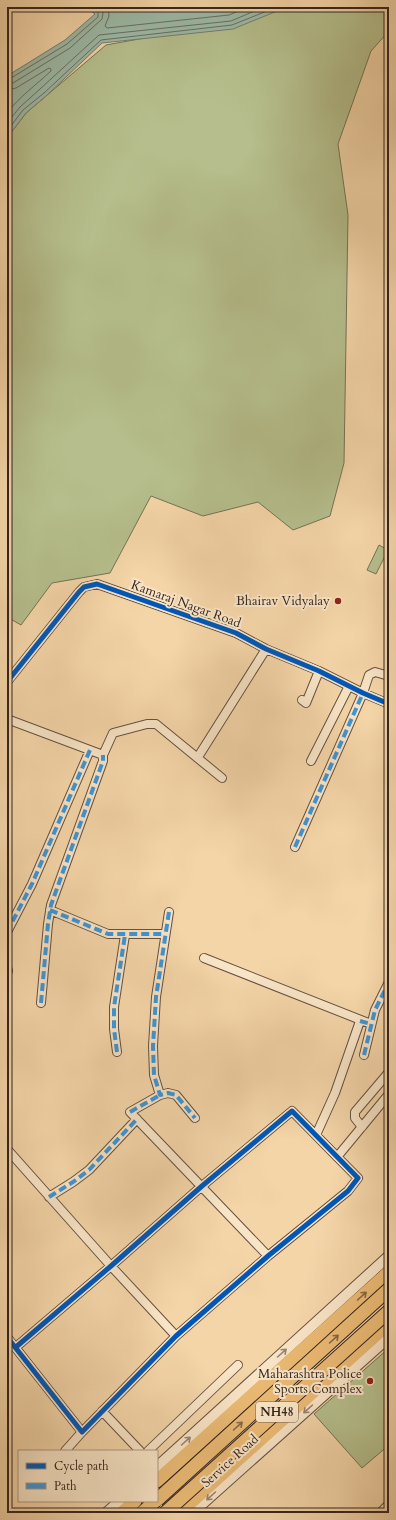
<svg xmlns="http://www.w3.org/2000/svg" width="396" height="1520" viewBox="0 0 396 1520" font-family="Cardo,serif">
	<rect width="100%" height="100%" fill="#f4d5a8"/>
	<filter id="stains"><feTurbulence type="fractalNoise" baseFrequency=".005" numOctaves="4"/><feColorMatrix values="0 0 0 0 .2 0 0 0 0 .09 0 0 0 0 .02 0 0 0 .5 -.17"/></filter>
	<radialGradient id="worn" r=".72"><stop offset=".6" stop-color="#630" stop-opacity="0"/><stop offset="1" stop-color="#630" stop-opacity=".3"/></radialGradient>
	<path fill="#b5be8c" stroke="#757256" d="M274,7H389V31L371,51L338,144L348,215L344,463L330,516L293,530L258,502L203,516L151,496L110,573L52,583L21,625L7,617V138L26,113L106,45L233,22Z
		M379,545L388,550L376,574L367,570Z
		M389,1348V1445L362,1468L314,1414Z"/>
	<path fill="#9cb9a6" stroke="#737e70" d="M85,7H287L233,29L102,43L46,96L26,113L7,138V76L65,40L95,14Z"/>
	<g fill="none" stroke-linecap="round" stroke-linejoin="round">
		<path stroke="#686f62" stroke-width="1" d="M108,7L109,16L105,26L107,28L229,15L248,7
			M7,79L11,78L67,44L98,17V11L92,7
			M7,84L13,83L70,48L102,19L103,13L101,7
			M7,90L16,88L49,68L51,69V71C36,85 19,97 7,113
			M7,123L20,107L40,89L99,35L231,21L264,7
			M7,131L23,110L44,93L101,40L232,25L277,7"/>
		<defs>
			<path id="minor" d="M7,682L79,592L84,587L97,584L236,633L266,649L319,671L363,693L389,704
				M302,700L306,703L319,671
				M7,719L103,755
				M198,757L266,649
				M311,761L349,686
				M295,847L363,693L369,675L375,672L389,676
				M50,910L108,934H165
				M169,912L156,997L153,1046L154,1075L160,1095L168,1093L176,1095L195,1118
				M7,932L32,884L90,750
				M204,958L371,1024
				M7,967L8,971
				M41,1003L48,924L51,905L103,761V755L113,733L147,724H156L222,778
				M117,1052L114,1029V1007L125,935
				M364,1055L375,1010L389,982
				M160,1095L130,1112L268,1256
				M362,1127L355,1118V1112L389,1072
				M316,1135L335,1093L360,1021
				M7,1149L111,1266L176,1336
				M337,1157L389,1094
				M49,1197L73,1182L89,1170L137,1119
				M7,1337L82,1432L176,1336L268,1256L348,1191L358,1178L292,1111L202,1186L111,1266L16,1347
				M102,1411L140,1451
				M65,1451L82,1432
				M148,1451L238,1365
				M380,1513L389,1504"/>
			<path id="tertiary" d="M157,1467L389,1256
				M106,1513L120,1501
				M192,1513L389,1337"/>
			<path id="trunk" d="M157,1481L389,1272
				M122,1513L135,1501
				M142,1513L155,1501
				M179,1513L389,1323"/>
		</defs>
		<use href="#minor" stroke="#655141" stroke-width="10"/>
		<use href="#tertiary" stroke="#655141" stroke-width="12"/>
		<use href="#trunk" stroke="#35251f" stroke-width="15"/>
		<use href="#minor" stroke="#f8e4c6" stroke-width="8"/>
		<use href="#tertiary" stroke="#f8e4c6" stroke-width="10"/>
		<use href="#trunk" stroke="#eaba74" stroke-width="13"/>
		<defs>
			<path id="trunk-bridge" d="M157,1500L389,1289
				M165,1513L389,1311"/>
		</defs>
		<use href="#trunk-bridge" stroke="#35251f" stroke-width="15" stroke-linecap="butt"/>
		<use href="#trunk-bridge" stroke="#eaba74" stroke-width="13"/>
		<path stroke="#3e95d5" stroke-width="4" stroke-dasharray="8 4" stroke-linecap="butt" d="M295,847L363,693
			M50,910L108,934H165
			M169,912L156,997L153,1046L154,1075L160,1095L168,1093L176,1095L195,1118
			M7,932L32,884L90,750
			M41,1003L48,924L51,905L103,761V755
			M360,1021L371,1024
			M117,1052L114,1029V1007L125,935
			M364,1055L375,1010L389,982
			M130,1112L160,1095
			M49,1197L73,1182L89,1170L137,1119"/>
		<defs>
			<path id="cycleway" d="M7,682L79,592L84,587L97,584L236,633L266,649L319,671L363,693L389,704
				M7,1337L82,1432L176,1336L268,1256L348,1191L358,1178L292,1111L202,1186L111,1266L16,1347"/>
		</defs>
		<use href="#cycleway" stroke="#f8e4c6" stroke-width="8"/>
		<use href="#cycleway" stroke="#0057b8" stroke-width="5"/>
	</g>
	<defs><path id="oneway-shaft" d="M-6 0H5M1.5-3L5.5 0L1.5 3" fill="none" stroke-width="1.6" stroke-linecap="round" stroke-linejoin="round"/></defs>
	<g stroke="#866845">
		<use href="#oneway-shaft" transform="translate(362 1296) rotate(-42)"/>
		<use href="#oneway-shaft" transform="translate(334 1339) rotate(-42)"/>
		<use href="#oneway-shaft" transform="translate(238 1426) rotate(-42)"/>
	</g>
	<g stroke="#968472">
		<use href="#oneway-shaft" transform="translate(282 1353) rotate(-42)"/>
		<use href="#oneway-shaft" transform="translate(308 1409) rotate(138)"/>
		<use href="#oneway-shaft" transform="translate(186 1441) rotate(-42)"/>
		<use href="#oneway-shaft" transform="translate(211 1496) rotate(138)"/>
	</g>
	<g fill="#8f2418" stroke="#f8e4c6" stroke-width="1.5">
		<circle cx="338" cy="601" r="4"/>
		<circle cx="370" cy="1381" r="4"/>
	</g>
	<g text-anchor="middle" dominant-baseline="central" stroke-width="4" stroke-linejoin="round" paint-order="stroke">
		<rect fill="#f8e4c6" stroke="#705e51" stroke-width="1" x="256" y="1402" width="42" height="20" rx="3"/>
		<g font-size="12" font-weight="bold" fill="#35251f">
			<text x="277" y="1412">NH48</text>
		</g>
		<g font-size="13" fill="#35251f" stroke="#f8e4c6" text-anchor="end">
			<text x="330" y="601">Bhairav Vidyalay</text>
			<text x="362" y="1374">Maharashtra Police<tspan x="362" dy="15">Sports Complex</tspan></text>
		</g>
		<g font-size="13" fill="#35251f" stroke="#f8e4c6">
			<text transform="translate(186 604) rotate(20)">Kamaraj Nagar Road</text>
			<text transform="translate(230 1461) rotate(-42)">Service Road</text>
		</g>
	</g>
	<rect width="396" height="1520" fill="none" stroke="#f4d5a8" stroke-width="24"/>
	<rect x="8" y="8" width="380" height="1504" fill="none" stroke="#35251f" stroke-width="2"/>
	<rect x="12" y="12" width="372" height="1496" fill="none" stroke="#35251f"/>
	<rect x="18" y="1450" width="140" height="52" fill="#f8e4c6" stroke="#aa9883"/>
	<rect x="26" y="1463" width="20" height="6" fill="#0057b8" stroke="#aa9883"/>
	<text x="54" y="1470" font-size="12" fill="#35251f">Cycle path</text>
	<rect x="26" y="1483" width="20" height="6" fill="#3e95d5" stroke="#aa9883"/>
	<text x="54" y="1490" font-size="12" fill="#35251f">Path</text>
	<rect width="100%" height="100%" filter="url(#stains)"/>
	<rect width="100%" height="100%" fill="url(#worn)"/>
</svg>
